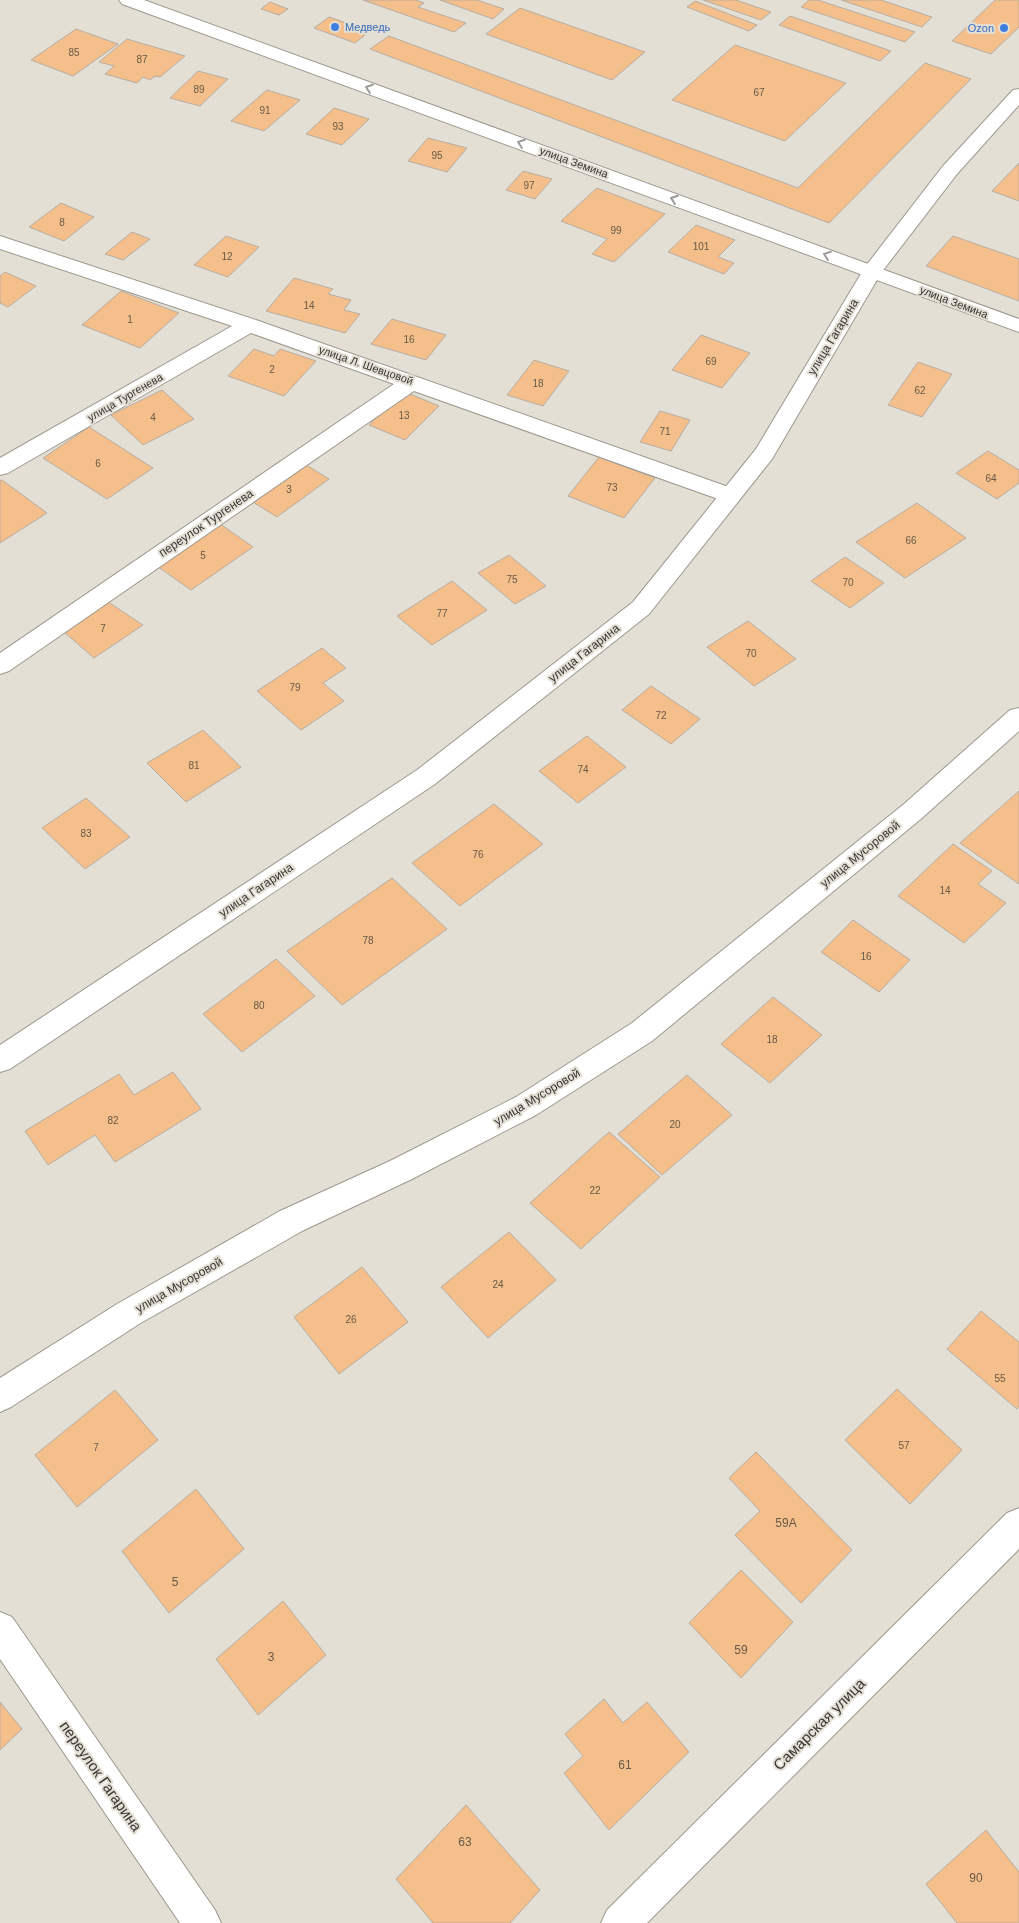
<svg xmlns="http://www.w3.org/2000/svg" width="1019" height="1923" viewBox="0 0 1019 1923" font-family="Helvetica,sans-serif">
	<rect width="100%" height="100%" fill="#e4dfd4"/>
	<path fill="#f4bf8a" stroke="#b6ada4" d="M363,0H416L424,3L418,7L466,23L454,32Z
		M440,0H477L504,9L493,19Z
		M703,0H736L771,12L761,20Z
		M809,0H818L915,32L905,42L801,7Z
		M841,0H881L932,17L922,27Z
		M995,0H1019V27L991,54L952,41Z
		M695,1L757,25L749,31L687,7Z
		M270,2L288,9L279,15L261,9Z
		M520,8L645,52L612,80L486,34Z
		M790,16L891,51L880,61L779,25Z
		M329,17L370,31L355,43L314,28Z
		M76,29L118,44L73,76L31,60Z
		M389,36L798,188L925,63L971,79L829,223L370,49Z
		M127,39L185,56L160,77L155,76L150,80L143,77L137,83L105,74L114,66L99,62Z
		M735,45L846,83L785,141L672,100Z
		M198,71L228,79L200,106L170,98Z
		M267,90L300,100L264,131L231,121Z
		M334,108L369,119L342,145L306,134Z
		M428,138L467,148L447,172L408,161Z
		M1019,163V201L992,191Z
		M523,171L552,179L535,199L506,190Z
		M597,188L665,214L614,262L592,254L607,239L561,221Z
		M61,203L94,217L64,241L29,227Z
		M696,225L735,240L718,257L734,263L724,274L668,252Z
		M132,232L150,239L123,260L105,254Z
		M226,236L259,247L228,277L194,265Z
		M953,236L1019,259V301L926,266Z
		M5,272L36,286L8,307L0,303V276Z
		M294,278L333,289L328,294L351,300L344,310L360,314L345,333L266,311Z
		M121,291L179,313L140,348L82,325Z
		M392,319L446,335L426,360L371,344Z
		M701,335L750,353L722,388L672,370Z
		M254,349L274,356L280,349L316,361L284,396L228,376Z
		M534,360L569,371L543,406L507,395Z
		M918,362L952,374L922,417L888,405Z
		M162,390L194,419L143,445L111,415Z
		M403,391L439,406L405,440L369,425Z
		M660,411L690,420L671,451L640,442Z
		M89,427L153,468L107,499L43,458Z
		M988,451L1019,470V483L997,499L956,473Z
		M599,457L655,478L624,518L568,496Z
		M300,461L329,479L277,517L248,499Z
		M2,480L47,513L0,543V481Z
		M917,503L966,538L905,578L856,542Z
		M216,521L253,547L191,590L154,564Z
		M509,555L546,586L515,604L478,573Z
		M845,557L884,583L850,608L811,581Z
		M452,581L487,610L432,645L397,616Z
		M105,600L143,625L94,658L63,631Z
		M748,621L796,659L754,686L707,647Z
		M322,648L346,668L323,683L344,701L301,730L257,691Z
		M651,686L700,719L671,744L622,710Z
		M203,730L241,767L186,802L147,763Z
		M587,736L626,767L578,803L539,771Z
		M1019,791V884L960,843Z
		M86,798L130,837L85,869L42,828Z
		M494,804L543,844L460,906L412,863Z
		M953,844L992,871L978,884L1006,903L964,943L898,896Z
		M392,878L447,929L342,1005L287,951Z
		M853,920L910,960L879,992L821,952Z
		M276,959L315,996L242,1052L203,1014Z
		M773,997L822,1035L770,1083L721,1044Z
		M173,1072L201,1109L115,1162L95,1135L48,1165L25,1131L119,1074L134,1095Z
		M687,1075L732,1115L662,1175L618,1134Z
		M609,1132L660,1177L581,1249L530,1203Z
		M509,1232L556,1280L488,1338L441,1287Z
		M362,1267L408,1322L339,1374L294,1317Z
		M981,1311L1019,1342V1406L1017,1409L947,1349Z
		M897,1389L962,1450L910,1504L845,1440Z
		M115,1390L158,1440L77,1507L35,1455Z
		M756,1452L852,1550L801,1603L735,1535L760,1511L729,1478Z
		M196,1489L244,1549L169,1613L122,1551Z
		M741,1570L793,1622L741,1678L689,1623Z
		M283,1601L326,1655L258,1715L216,1659Z
		M604,1699L623,1723L647,1702L689,1752L609,1830L564,1773L583,1756L565,1734Z
		M0,1702L22,1729L0,1750Z
		M466,1805L540,1890L510,1923H433L396,1879Z
		M986,1830L1019,1872V1923H957L926,1884Z"/>
	<g fill="none" stroke-linecap="round" stroke-linejoin="round">
		<defs>
			<path id="minor" d="M119,0H144L1019,319V332L122,4Z
				M0,236L256,320L737,490L740,495L737,500L729,503L721,500L414,391L9,671L0,674V653L394,384L251,333L8,473L0,475V458L232,326L0,249Z
				M1019,708V731L922,818L652,1041L536,1115L412,1179L302,1231L139,1324L11,1407L0,1412V1378L117,1304L280,1211L390,1161L516,1097L632,1023L904,804L1010,710Z
				M1019,1508V1549L647,1923H601L607,1910L1007,1513Z
				M0,1612L12,1617L215,1910L221,1923H180L0,1659Z"/>
			<path id="secondary" d="M1019,89V105L957,174L881,273L772,459L649,614L435,784L10,1069L0,1072V1045L417,770L633,602L756,449L865,267L943,166L1013,90Z"/>
		</defs>
		<use href="#minor" stroke="#9d988e" stroke-width="2"/>
		<use href="#secondary" stroke="#9d988e" stroke-width="2"/>
		<use href="#minor" fill="#fff" fill-rule="evenodd"/>
		<use href="#secondary" fill="#fff" fill-rule="evenodd"/>
	</g>
	<defs><path id="oneway-chevron" d="M-2-3.5L2.5 0L-2 3.5" fill="none" stroke-width="1.6" stroke-linecap="round" stroke-linejoin="round" transform="scale(1.25)"/></defs>
	<g stroke="#9c9b99">
		<use href="#oneway-chevron" transform="translate(369 88) rotate(-160)"/>
		<use href="#oneway-chevron" transform="translate(521 143) rotate(-160)"/>
		<use href="#oneway-chevron" transform="translate(674 199) rotate(-160)"/>
		<use href="#oneway-chevron" transform="translate(827 255) rotate(-160)"/>
	</g>
	<g fill="#3f7fe0" stroke="#e4dfd4" stroke-width="2">
		<circle cx="335" cy="27" r="5"/>
		<circle cx="1004" cy="28" r="5"/>
	</g>
	<g text-anchor="middle" dominant-baseline="central" stroke-width="4" stroke-linejoin="round" paint-order="stroke">
		<g font-size="10" fill="#685949">
			<text x="74" y="52">85</text>
			<text x="142" y="59">87</text>
			<text x="199" y="89">89</text>
			<text x="759" y="92">67</text>
			<text x="265" y="110">91</text>
			<text x="338" y="126">93</text>
			<text x="437" y="155">95</text>
			<text x="529" y="185">97</text>
			<text x="62" y="222">8</text>
			<text x="616" y="230">99</text>
			<text x="701" y="246">101</text>
			<text x="227" y="256">12</text>
			<text x="309" y="305">14</text>
			<text x="130" y="319">1</text>
			<text x="409" y="339">16</text>
			<text x="711" y="361">69</text>
			<text x="272" y="369">2</text>
			<text x="538" y="383">18</text>
			<text x="920" y="390">62</text>
			<text x="404" y="415">13</text>
			<text x="153" y="417">4</text>
			<text x="665" y="431">71</text>
			<text x="98" y="463">6</text>
			<text x="991" y="478">64</text>
			<text x="612" y="487">73</text>
			<text x="289" y="489">3</text>
			<text x="911" y="540">66</text>
			<text x="203" y="555">5</text>
			<text x="512" y="579">75</text>
			<text x="848" y="582">70</text>
			<text x="442" y="613">77</text>
			<text x="103" y="628">7</text>
			<text x="751" y="653">70</text>
			<text x="295" y="687">79</text>
			<text x="661" y="715">72</text>
			<text x="194" y="765">81</text>
			<text x="583" y="769">74</text>
			<text x="86" y="833">83</text>
			<text x="478" y="854">76</text>
			<text x="945" y="890">14</text>
			<text x="368" y="940">78</text>
			<text x="866" y="956">16</text>
			<text x="259" y="1005">80</text>
			<text x="772" y="1039">18</text>
			<text x="113" y="1120">82</text>
			<text x="675" y="1124">20</text>
			<text x="595" y="1190">22</text>
			<text x="498" y="1284">24</text>
			<text x="351" y="1319">26</text>
			<text x="1000" y="1378">55</text>
			<text x="904" y="1445">57</text>
			<text x="96" y="1447">7</text>
		</g>
		<g font-size="11" fill="#366cbe" stroke="#e4dfd4" text-anchor="start">
			<text x="345" y="27">Медведь</text>
			<text x="994" y="28" text-anchor="end">Ozon</text>
		</g>
		<g font-size="11" fill="#393733" stroke="#e4dfd4">
			<text transform="translate(574 162) rotate(20)">улица Земина</text>
			<text transform="translate(954 302) rotate(21)">улица Земина</text>
			<text transform="translate(366 365) rotate(19)">улица Л. Шевцовой</text>
			<text transform="translate(125 397) rotate(-30)">улица Тургенева</text>
		</g>
		<g font-size="12" fill="#393733" stroke="#e4dfd4">
			<text transform="translate(833 337) rotate(-59)">улица Гагарина</text>
			<text transform="translate(206 523) rotate(-34)">переулок Тургенева</text>
			<text transform="translate(584 653) rotate(-38)">улица Гагарина</text>
			<text transform="translate(860 854) rotate(-39)">улица Мусоровой</text>
			<text transform="translate(256 890) rotate(-34)">улица Гагарина</text>
			<text transform="translate(537 1097) rotate(-31)">улица Мусоровой</text>
			<text transform="translate(179 1285) rotate(-30)">улица Мусоровой</text>
		</g>
		<g font-size="12" fill="#685949">
			<text x="786" y="1523">59А</text>
			<text x="175" y="1582">5</text>
			<text x="741" y="1650">59</text>
			<text x="271" y="1657">3</text>
			<text x="625" y="1765">61</text>
			<text x="465" y="1842">63</text>
			<text x="976" y="1878">90</text>
		</g>
		<g font-size="15" fill="#393733" stroke="#e4dfd4">
			<text transform="translate(819 1724) rotate(-45)">Самарская улица</text>
			<text transform="translate(101 1776) rotate(55)">переулок Гагарина</text>
		</g>
	</g>
</svg>
